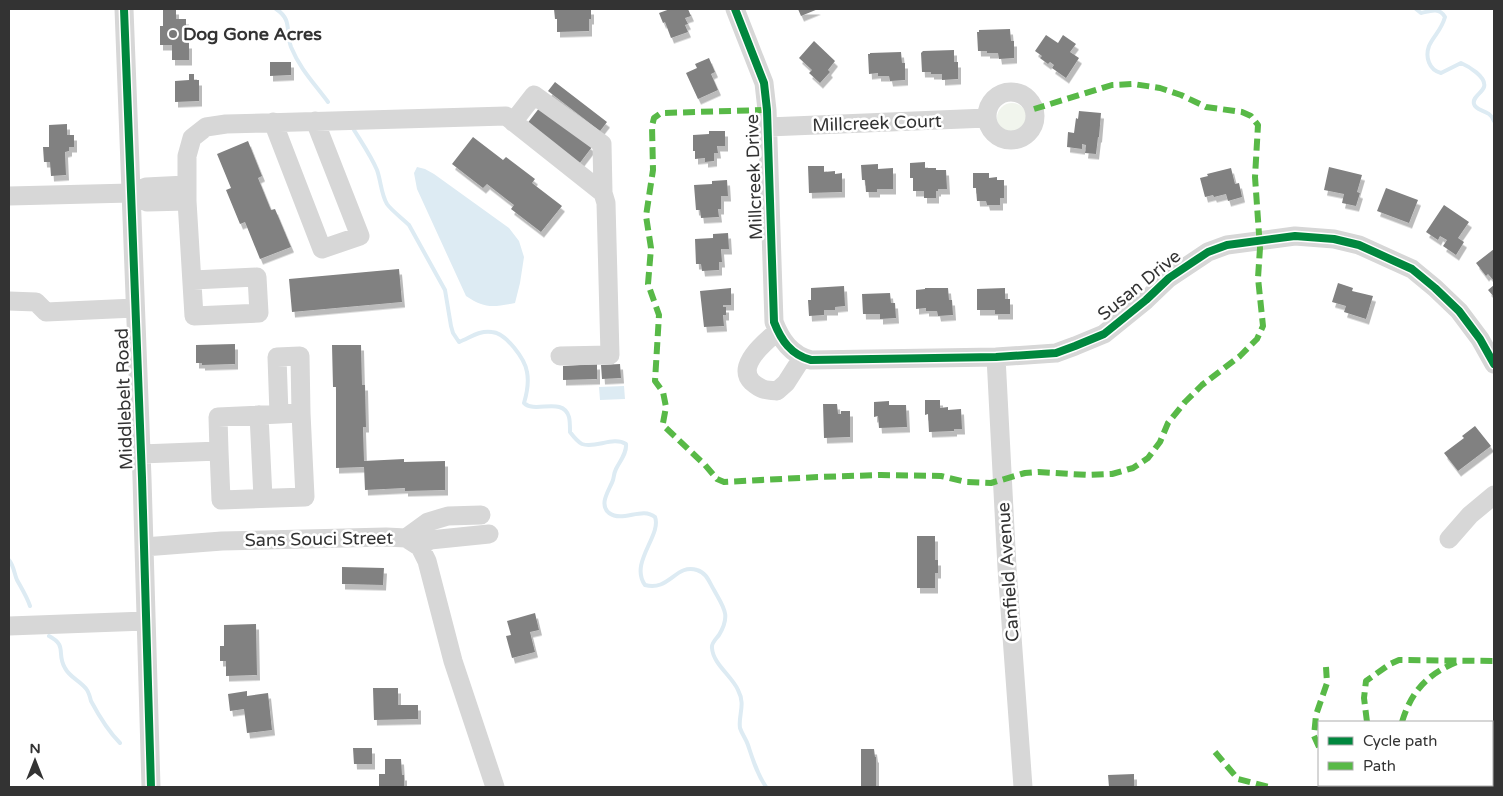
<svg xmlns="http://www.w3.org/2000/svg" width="1503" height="796" viewBox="0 0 1503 796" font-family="'Varela Round',sans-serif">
	<defs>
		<filter id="shadow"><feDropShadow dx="3" dy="5.5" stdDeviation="0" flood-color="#0004"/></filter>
	</defs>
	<rect width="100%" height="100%" fill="#fff"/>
	<path fill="#f1f5ed" d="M997 118a15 15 0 1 1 30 0a15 15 0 1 1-30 0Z"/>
	<path fill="#ddebf3" d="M417,167L425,169L434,174L509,228L519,241L524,257L520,283L515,303C493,307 485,309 466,296L417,189L414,173Z
		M624,386L625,399L600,400L599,387Z"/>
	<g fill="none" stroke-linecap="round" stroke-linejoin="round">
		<path stroke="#ddebf3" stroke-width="4" d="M276,9C293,20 285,31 291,47C300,69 314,83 328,102
			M1416,9L1421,13C1430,11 1439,7 1445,17C1441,31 1434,35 1429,46C1425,57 1429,70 1441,73L1461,63C1468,66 1487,77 1484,87C1482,93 1472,97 1474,104C1476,112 1490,109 1494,121
			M354,130C362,143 371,156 377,170C381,181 381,194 387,204C391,210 403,219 409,225L445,290L451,326L453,333L459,342C470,338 479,330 492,332C506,333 525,359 527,372C529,382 527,393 524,403C535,414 563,396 569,417C570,421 570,427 570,432C573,436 578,442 582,444C595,449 613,436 626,444C627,453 620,461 616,469C614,473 614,476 613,480C610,489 598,504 609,513C623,523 642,506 655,517C662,535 629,563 645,585C669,592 676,563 697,570C707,573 709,582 714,590C724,608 731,615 719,635C716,639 711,643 712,648C713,664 732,676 738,690C746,705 738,715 740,728C742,734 746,739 748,745C753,760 757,774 766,787
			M9,560C14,566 14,573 17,580C22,589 27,597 30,606
			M49,636C68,646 56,653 65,668C70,678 81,681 87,690C89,693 90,697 91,701C99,716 108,731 120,743"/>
	</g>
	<path fill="#818181" filter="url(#shadow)" d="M163,9H176V19H186V43H189V60H172V45H160V26H163Z
		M554,9H591V19H589V31L557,32V19H555Z
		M670,9H688L691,16L685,18L688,24L685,25L688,32L671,38L665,22L663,23L659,13Z
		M798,9H818L801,16Z
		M1010,29L1011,41H1014V58L999,59L998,53H987V51H978L977,32H979V30Z
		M1046,35L1058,43L1063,35L1076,44L1070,52L1079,58L1066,78L1052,68L1054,65L1050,62L1048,64L1040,58L1042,56L1035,51Z
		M814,41L835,61L828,70L830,72L820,83L809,73L812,70L799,58Z
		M954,50V62H958V79L942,80V74H931V72H922L921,53L923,51Z
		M901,52L902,63H905V80L890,81L889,76H878V73L869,74L868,54H870V53Z
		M709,58L715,72L711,74L718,90L698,99L686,73L697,68L695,64Z
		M270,62H291V75L270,76Z
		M189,74H194V80H199V101L175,102V81L189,80Z
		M555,82L607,122L600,131L548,91Z
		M540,107L592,147L579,164L526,125Z
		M1079,111L1101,113L1099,137H1098L1096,154L1085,153L1086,145L1082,144V149L1067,147L1068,132L1074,133L1076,118L1078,119Z
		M67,124V135H74V147H69V151L65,152L66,175L51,176L50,162H44L43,147H49V125Z
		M709,131H725V146H717L718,153H714V161L705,162V158L695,159V151H693V135L709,134Z
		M473,137L503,160L506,157L535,179L532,183L562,206L541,232L511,209L514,205L487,184L483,188L452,164Z
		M248,141L262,176L258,178L271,210L275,209L291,247L260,259L245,222L240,224L226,190L231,188L217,154Z
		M925,162V168H936V170H946L947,189H938V191H936V198H924V191H913V178H910V163Z
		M878,164V169L893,168V189H877V192H866L865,180H862L861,165Z
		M808,166H824V172L835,171V174L842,173V192L809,193Z
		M1329,167L1362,175L1357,192L1360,193L1356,206L1342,203L1344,194L1324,190Z
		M1231,168L1235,184L1239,183L1242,197L1228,201L1226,194L1214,197L1213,195L1205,197L1200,178L1208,176L1207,174Z
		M973,173H989V178L997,177V180H1004V198H1000V205H987L986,201H977L976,188H973Z
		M727,180L728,196H721V209H718L719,217L701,218L700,210H696L694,185L712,184V181Z
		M1386,188L1418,200L1409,223L1377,211Z
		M1444,205L1469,222L1458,238L1464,242L1456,255L1443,246L1447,240L1440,236L1438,240L1426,232Z
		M728,233L729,249H721L722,262H719V270L702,271L701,264H696L695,239L713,238V234Z
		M1494,249V281L1488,274L1486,276L1476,263Z
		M399,269L402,302L292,312L289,279Z
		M1338,283L1353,288L1352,291L1373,296L1366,319L1344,312L1346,306L1332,302Z
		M1494,285V297L1488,290Z
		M844,286L845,306L835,307V310H824V315L809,316L808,300H811V288Z
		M731,288V305H723V307H726V315H723L724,326L704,327L700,291Z
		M925,288H948L949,300H952L953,315L938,316L937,311H926V308L916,309V290L925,289Z
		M1005,288V299H1010V314H995V310H977V289Z
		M890,293L891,303H895L896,318L880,319V314H863L862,294Z
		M235,344V364L202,365V363H196V345Z
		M332,345H361L362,385H365L366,427H363L364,461L404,459V462L445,461V490L405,491V488L365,490L364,467L336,468V387H333Z
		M597,364V379L563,380V366Z
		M620,364L621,378L602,379L601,365Z
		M925,400H940V408L948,407V410L961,409L962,429H954V431L929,432L928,414L925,415Z
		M889,401V405H906L907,427L879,428L878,416L874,417V402Z
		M823,404H837L838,414H841V411H850V437L824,438Z
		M1475,426L1491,446L1458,471L1444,453L1464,438L1462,436Z
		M917,536H935V560H938V573H935V588H917Z
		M342,567L384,568L383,585L342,584Z
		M535,613L539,630L530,632L535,652L512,658L506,636L511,635L507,621Z
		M256,624L257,675L226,676V661H220V646H224V625Z
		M373,688H398V705H418V719L374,720Z
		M247,691V696L268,693L272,730L247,733L244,709L230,711L228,694Z
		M353,748H372V764H354Z
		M861,749H874L875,757H876V787H861Z
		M385,759H401L402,775H404V787H379V774H385Z
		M1134,774V787H1109L1108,775Z"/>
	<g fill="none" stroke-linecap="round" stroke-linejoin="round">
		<path stroke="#d7d7d7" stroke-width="19" d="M124,9L142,478L151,787
			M735,9L764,83L767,110L774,322C781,340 791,355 811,360L996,357L1056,353L1075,346L1104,334L1146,300L1169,278L1208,252L1227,245L1295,236L1334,239L1359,245L1412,269L1435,288L1459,311L1480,339L1494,364
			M987 116a24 24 0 1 1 48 0a24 24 0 1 1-48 0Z
			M273,122L322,249L360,236L315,121
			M513,122L534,95L602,144L603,193
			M768,127L987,118
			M131,193L147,202L187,201
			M9,196L131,193L146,187L186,185
			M193,280L257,277L259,313L194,316L187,201V156L192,138L206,127L226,124L506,116L603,193L606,203L610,355L560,356
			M9,301L36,302L46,312L135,308
			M778,331C766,341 735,366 752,382C761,390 765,390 777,391L786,383L802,358
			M996,357L1007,568L1023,787
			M279,414L277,357L300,356L301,413
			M259,415L263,498
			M141,454L219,451L221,500L305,497L301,413L218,417L219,451
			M406,538L428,522L448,516L481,515
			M1449,539L1470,515L1494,495
			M144,547L222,541L386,537L406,538L420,547L427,561L453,661L495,787
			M420,547L430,540L489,534
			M9,626L146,621"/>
		<path stroke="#58b947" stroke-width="6" stroke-dasharray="12 6" stroke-linecap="butt" d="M767,110L661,113L654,118L652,126L653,170L646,216L651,248L648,284L659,315L655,381L663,392L666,407L663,423L665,427L705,465L717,479L724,482L818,477L881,475L941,476L966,482L991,483L1025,473L1038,472L1088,475L1112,474L1133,468L1148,458L1160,442L1168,423L1185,402L1202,385L1240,356L1257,339L1263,326L1258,278L1260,248L1255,177L1258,125L1251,116L1242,112L1206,107L1181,95L1160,88L1133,84L1112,85L1034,109
			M1367,722L1364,698L1366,681L1390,664L1399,660L1494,661
			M1402,722C1411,692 1427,674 1457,662
			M1319,747L1314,736L1316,715L1327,683L1326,667
			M1215,752L1238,779L1269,787
			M1326,787L1327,785"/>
		<defs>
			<path id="cycleway" d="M124,9L142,478L151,787
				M735,9L764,83L767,110L774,322C781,340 791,355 811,360L996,357L1056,353L1075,346L1104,334L1146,300L1169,278L1208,252L1227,245L1295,236L1334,239L1359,245L1412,269L1435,288L1459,311L1480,339L1494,364"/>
		</defs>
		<use href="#cycleway" stroke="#fff" stroke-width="11"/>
		<use href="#cycleway" stroke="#00873e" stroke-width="8"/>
	</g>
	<circle fill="#7a7a7a" stroke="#fff" stroke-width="2" cx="173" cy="34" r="5"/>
	<g text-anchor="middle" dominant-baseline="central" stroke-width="5" stroke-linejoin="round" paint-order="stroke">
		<g font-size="18" font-weight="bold" fill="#333" stroke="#fff" text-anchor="start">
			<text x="183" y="34">Dog Gone Acres</text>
		</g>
		<g font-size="18" fill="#333" stroke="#fff">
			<text transform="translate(877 123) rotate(-2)">Millcreek Court</text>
			<text transform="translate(754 177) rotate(-92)">Millcreek Drive</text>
			<text transform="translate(1139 285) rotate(-39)">Susan Drive</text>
			<text transform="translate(124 399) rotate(-92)">Middlebelt Road</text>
			<text transform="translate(319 539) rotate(-1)">Sans Souci Street</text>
			<text transform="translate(1008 572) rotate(-94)">Canfield Avenue</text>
		</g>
	</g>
	<rect width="1503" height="796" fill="none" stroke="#333333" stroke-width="20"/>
	<rect x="1318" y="721" width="175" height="65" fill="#ffffff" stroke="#adadad"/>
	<rect x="1328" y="737" width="25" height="8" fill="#00873e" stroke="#adadad"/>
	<text x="1363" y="746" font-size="15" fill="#333333">Cycle path</text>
	<rect x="1328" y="762" width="25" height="8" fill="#58b947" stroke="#adadad"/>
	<text x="1363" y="771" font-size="15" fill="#333333">Path</text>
	<g transform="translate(35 761)" stroke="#ffffff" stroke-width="4" paint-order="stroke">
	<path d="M0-4L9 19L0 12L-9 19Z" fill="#333333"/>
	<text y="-8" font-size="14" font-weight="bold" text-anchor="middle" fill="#333333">N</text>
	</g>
</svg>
